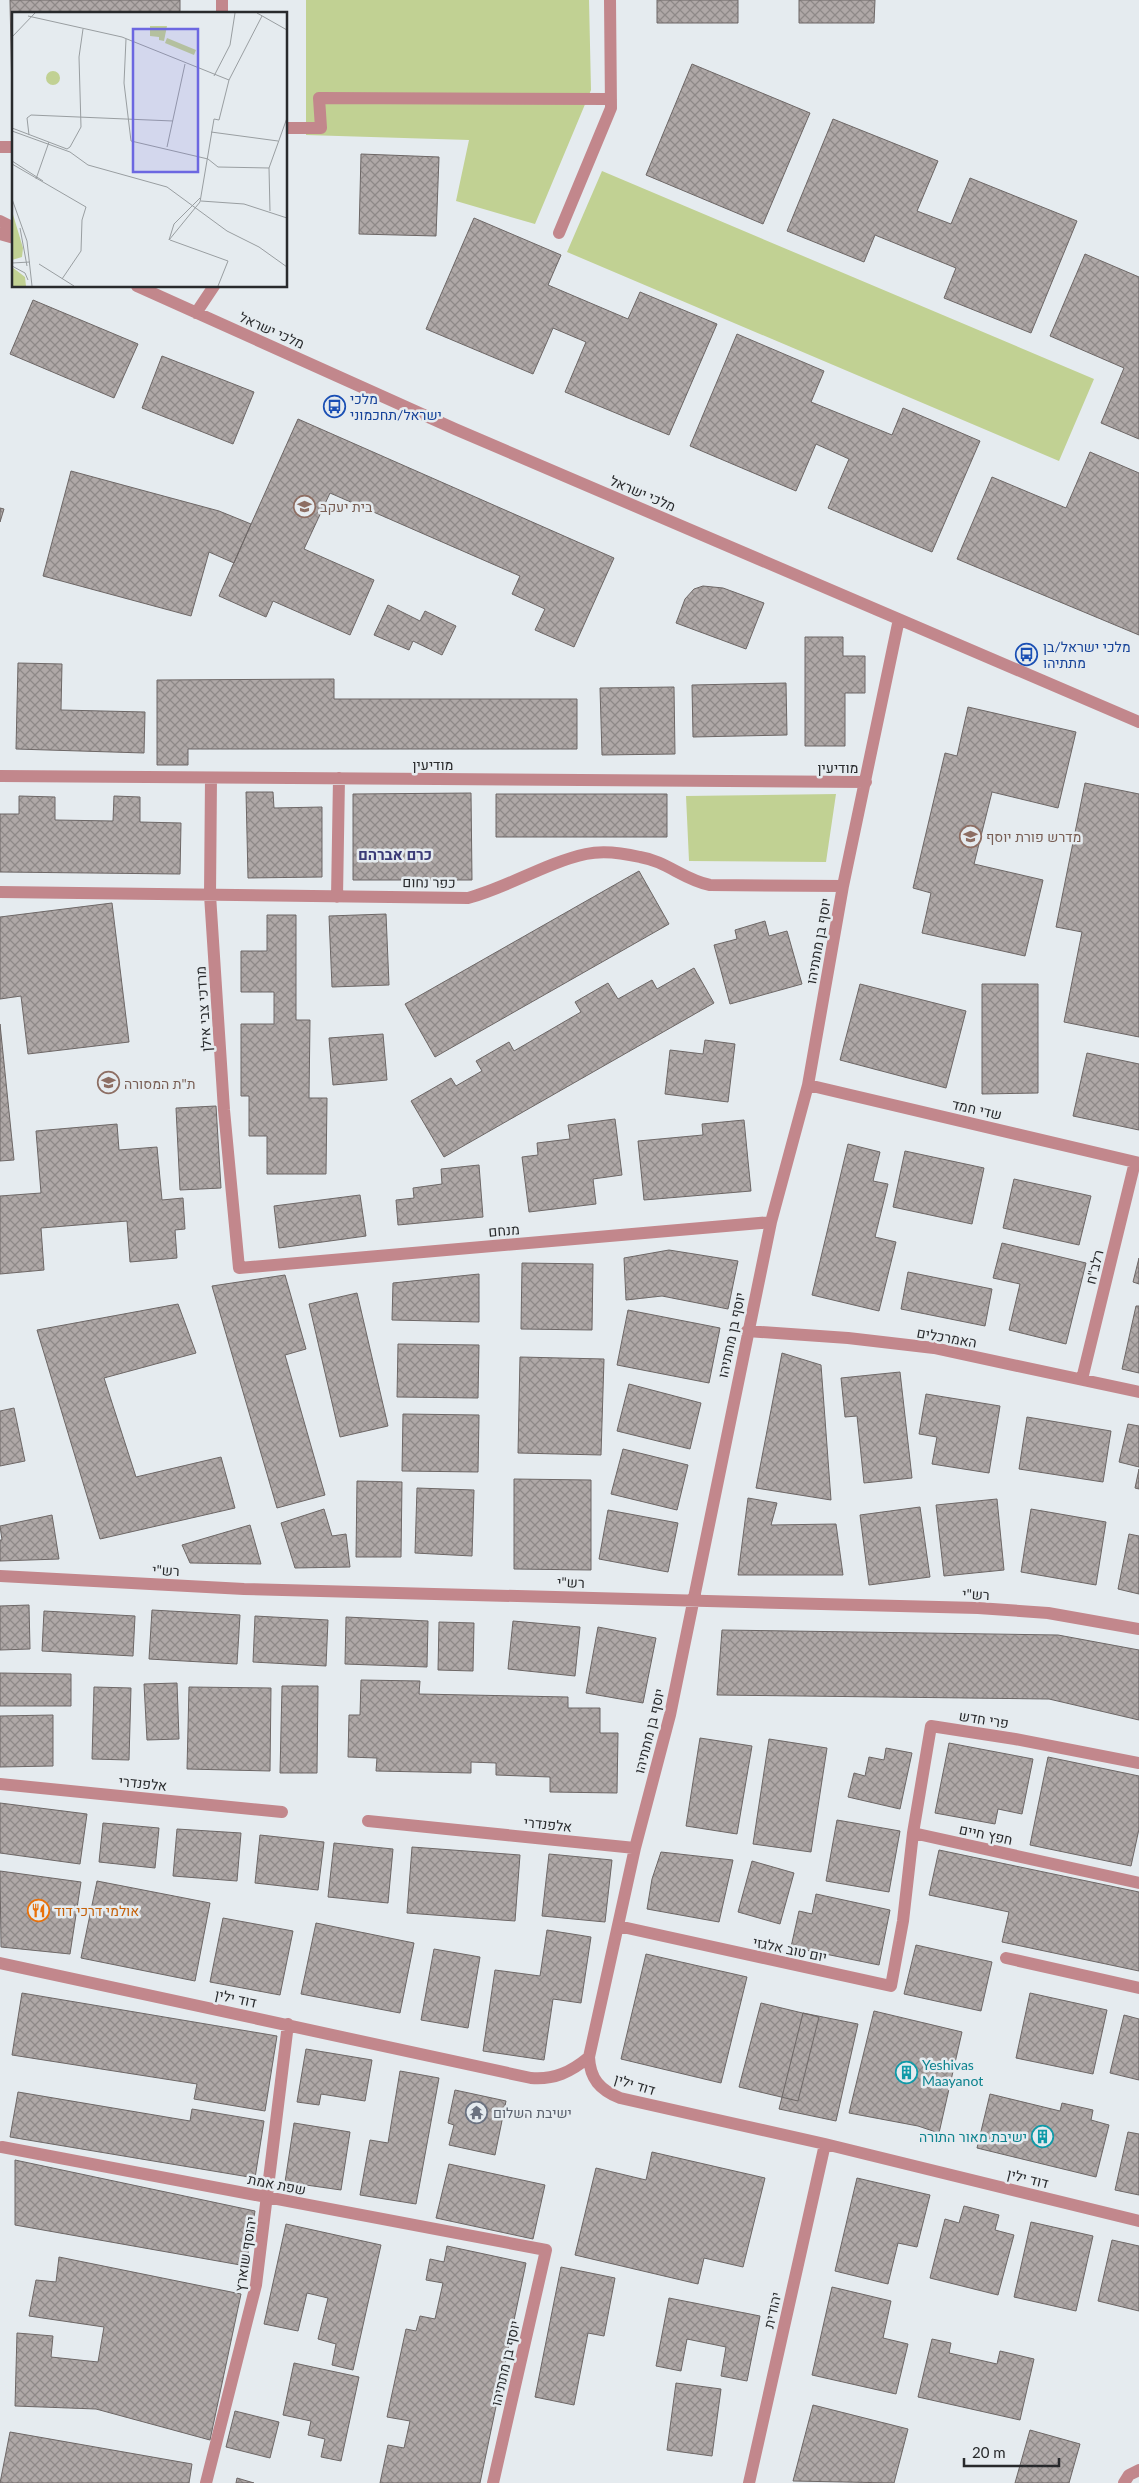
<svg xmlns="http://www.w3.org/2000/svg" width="1139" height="2483" viewBox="0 0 1139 2483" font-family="Lato,Heebo,sans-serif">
	<defs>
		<pattern id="building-cross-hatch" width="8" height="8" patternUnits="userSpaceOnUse" patternTransform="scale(1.25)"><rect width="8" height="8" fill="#afa8a7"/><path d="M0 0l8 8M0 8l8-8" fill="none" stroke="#8e8988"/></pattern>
	</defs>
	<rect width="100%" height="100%" fill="#e5ebef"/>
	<path fill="#c1d193" d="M306,0H589L591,90L535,224L456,201L469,140L306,135Z
		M602,171L1094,379L1059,461L567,252Z
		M836,794L826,862L689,861L686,796Z"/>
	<path fill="url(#building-cross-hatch)" stroke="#6d6766" d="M10,0H180V14H14V99H12Z
		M657,0H738V23H657Z
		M799,0H875L874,23H799Z
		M692,64L810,113L763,224L646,175Z
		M833,119L938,161L917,211L951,224L970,178L1077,221L1031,333L944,298L956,268L875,235L864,262L787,231Z
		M361,154L439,157L436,236L359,234Z
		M474,218L561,255L548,285L628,319L640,292L717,324L669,435L565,392L586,342L553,328L533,374L426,329Z
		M1085,254L1139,277V439L1101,423L1124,368L1050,336Z
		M33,300L138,344L114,398L10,354Z
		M737,334L824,371L811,402L892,435L903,408L980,441L932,552L828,508L849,459L816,444L796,491L690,446Z
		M162,356L254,392L233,444L142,408Z
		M298,419L614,558L574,647L535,630L545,609L512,594L520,576L330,493L304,549L374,580L350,635L273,601L266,617L219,596Z
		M1090,452L1139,473V635L957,559L992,477L1066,508Z
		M71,471L219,511L251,524L234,563L209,552L191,616L43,576Z
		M0,508L4,509L0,522Z
		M703,586L723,588L764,603L746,649L676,623L685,599L694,589Z
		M388,605L420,621L425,611L456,626L442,655L413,641L409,650L374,635Z
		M805,637H843V656H865V693H845V746H805Z
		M18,663L62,664L61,710L145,712L144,753L16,749Z
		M334,679V699H577V749H188V765H157V680Z
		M786,683L787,735L693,737L692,685Z
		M674,687L675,754L602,755L600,688Z
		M968,707L1076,732L1058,808L992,792L974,864L1043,880L1025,956L922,933L931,893L913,888L945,753L957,756Z
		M1085,783L1139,794V1037L1064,1022L1082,932L1056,927Z
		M246,792H273L274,808L322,807V877L248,878Z
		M471,793L472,880H353V794Z
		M496,794H667V837H496Z
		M19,796L55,797V820L113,821L114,796L140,797V822L181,823L180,874L0,872V814H19Z
		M639,871L669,924L435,1057L405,1004Z
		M112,903L129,1042L28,1054L21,996L0,999V917Z
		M386,914L389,985L332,987L329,916Z
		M267,915H296V1020H310L309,1098H327L326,1174H267V1136H249V1096H241V1024H274V992H241V951H267Z
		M765,921L769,936L787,931L802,984L730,1004L714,945L737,939L735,930Z
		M694,968L714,1003L444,1157L411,1101L451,1078L456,1086L482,1071L476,1061L509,1042L514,1051L581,1012L575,1002L608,983L618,999L652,980L657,989Z
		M860,984L966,1011L946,1088L840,1060Z
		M982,984H1038V1093L982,1094Z
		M0,1024L14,1160L0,1161Z
		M383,1034L387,1080L333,1085L329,1038Z
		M705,1040L735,1044L728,1102L665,1094L670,1050L703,1054Z
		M1087,1053L1139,1064V1130L1073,1116Z
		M216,1106L221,1188L180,1190L176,1108Z
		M615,1119L622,1175L593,1179L596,1204L529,1212L522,1157L538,1155L537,1143L570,1139L568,1125Z
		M744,1120L751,1191L644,1200L638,1141L703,1135L702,1124Z
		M117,1124L119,1150L157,1147L162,1200L183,1198L185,1229L175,1230L177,1258L130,1262L127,1221L41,1228L44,1270L0,1274V1196L41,1193L36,1131Z
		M848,1144L880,1152L873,1181L888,1184L875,1237L896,1242L879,1311L812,1295Z
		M905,1151L984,1168L972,1224L893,1207Z
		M479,1165L483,1217L398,1225L396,1200L414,1198L413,1188L442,1184L441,1169Z
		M1014,1179L1091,1196L1079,1245L1003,1228Z
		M360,1195L366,1236L279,1248L274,1206Z
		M1002,1243L1086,1263L1066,1344L1009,1330L1020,1284L993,1278Z
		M669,1250L738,1261L728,1309L662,1296L626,1300L624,1258Z
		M1139,1258V1284L1133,1282Z
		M522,1263L593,1264L592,1330L521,1329Z
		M908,1272L992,1289L985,1326L901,1309Z
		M479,1274V1322L392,1320L393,1283Z
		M285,1275L306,1349L285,1355L325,1495L277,1508L212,1286Z
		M357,1293L388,1426L340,1437L309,1304Z
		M178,1304L196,1353L104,1378L136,1477L221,1457L235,1508L100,1539L37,1330Z
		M1136,1306H1139V1373L1122,1369Z
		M628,1310L720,1328L709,1383L617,1365Z
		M398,1344L479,1345L478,1398L397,1397Z
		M782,1353L821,1365L831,1500L756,1488Z
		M520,1357L604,1359L601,1455L518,1453Z
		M900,1372L912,1478L864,1483L857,1416L845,1417L841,1378Z
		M629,1384L701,1403L690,1449L617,1431Z
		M926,1394L1000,1406L989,1473L932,1464L937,1437L919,1434Z
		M14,1408L25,1461L0,1466V1411Z
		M403,1414L479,1415L478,1472L402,1471Z
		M1027,1417L1111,1431L1103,1482L1019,1469Z
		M1128,1424L1139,1426V1467L1119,1462Z
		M623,1449L688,1465L677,1510L611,1494Z
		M1139,1469V1489L1135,1488Z
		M514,1479L591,1480V1570L514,1569Z
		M357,1481L402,1482L401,1557H356Z
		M417,1488L474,1490L472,1556L415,1553Z
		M748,1498L777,1503L771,1525L836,1524L843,1575H738Z
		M997,1499L1004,1570L944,1576L936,1505Z
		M920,1507L930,1577L869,1585L860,1515Z
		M324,1509L332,1536L346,1534L350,1567L295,1568L281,1523Z
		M1031,1509L1106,1522L1096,1585L1021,1572Z
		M608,1510L678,1523L668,1572L599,1559Z
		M52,1515L59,1559L0,1561V1540H2L0,1526Z
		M250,1525L261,1564L190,1563L182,1545Z
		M1129,1534L1139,1536V1594L1118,1589Z
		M29,1605L30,1649L0,1650V1606Z
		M152,1610L240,1615L237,1664L149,1659Z
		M44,1611L135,1616L133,1656L42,1651Z
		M255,1616L328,1620L326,1666L253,1662Z
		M346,1617L428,1621L427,1667L345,1664Z
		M513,1621L580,1627L575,1676L508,1669Z
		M439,1622L474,1623L473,1671L438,1670Z
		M598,1627L656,1638L643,1703L586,1693Z
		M722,1630L1058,1635L1139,1650V1720L1049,1699L717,1695Z
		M0,1673L71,1674V1706H0Z
		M361,1680L420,1681L419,1694L568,1697V1708H600V1733H618L617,1793L550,1792V1777L496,1775V1763L471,1762V1773L376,1771L377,1758L348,1757L349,1715H360Z
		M177,1683L179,1739L147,1740L144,1684Z
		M282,1686H318L317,1773H280Z
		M94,1687L131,1688L129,1760L92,1759Z
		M189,1687L271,1688L270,1771L187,1769Z
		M53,1715V1766L0,1767V1716Z
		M700,1738L752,1746L737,1834L686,1826Z
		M769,1739L827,1748L811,1852L753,1844Z
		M949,1743L1033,1759L1022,1814L998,1809L995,1824L935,1813Z
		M886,1748L912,1753L900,1809L848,1797L854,1773L865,1776L869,1757L884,1760Z
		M1048,1757L1139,1776V1829L1131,1866L1030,1845Z
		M0,1803L87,1814L80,1864L0,1853Z
		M837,1820L900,1831L889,1892L826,1881Z
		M103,1823L159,1828L155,1868L99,1862Z
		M177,1829L241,1833L237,1881L173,1876Z
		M260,1835L324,1842L318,1890L255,1883Z
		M334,1843L393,1849L388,1903L328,1897Z
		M412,1847L520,1855L515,1921L407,1913Z
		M939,1850L1139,1892V1971L1002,1942L1009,1912L929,1895Z
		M661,1852L733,1860L719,1922L647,1909L652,1879Z
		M549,1854L612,1860L605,1922L542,1916Z
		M752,1861L794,1873L780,1924L738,1912Z
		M0,1871L81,1882L70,1954L1,1947Z
		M97,1881L210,1903L195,1981L81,1958Z
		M816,1894L890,1910L879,1965L791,1947L799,1911L812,1914Z
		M223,1918L293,1931L280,1995L210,1982Z
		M316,1923L414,1943L400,2013L301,1994Z
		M547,1930L591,1937L581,2003L553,1999L544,2060L483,2051L495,1970L540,1976Z
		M916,1945L992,1962L981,2011L904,1994Z
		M434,1949L480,1957L468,2028L421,2020Z
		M646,1954L747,1977L721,2083L621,2059Z
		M22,1993L277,2036L265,2111L194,2099L197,2084L12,2055Z
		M1030,1993L1107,2010L1093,2074L1016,2058Z
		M761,2003L819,2017L798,2101L739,2087Z
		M874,2011L962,2032L939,2133L918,2126L849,2113Z
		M803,2013L858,2024L836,2121L779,2109Z
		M1124,2015L1139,2019V2080L1110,2073Z
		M306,2049L372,2060L365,2101L321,2094L319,2105L297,2102Z
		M400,2071L439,2078L416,2204L360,2195L370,2140L388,2143Z
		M455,2090L506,2101L495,2155L449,2145L454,2125L448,2123Z
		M18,2092L190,2121L192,2109L264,2121L255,2178L10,2137Z
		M990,2094L1060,2111L1062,2103L1093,2110L1091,2120L1109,2125L1096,2177L977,2148Z
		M294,2123L350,2132L341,2190L285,2182Z
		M1128,2132L1139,2134V2195L1115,2190Z
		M652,2152L765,2178L743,2267L704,2258L698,2284L575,2255L596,2168L646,2180Z
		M15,2160L255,2211L246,2266L15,2225Z
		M449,2164L545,2185L533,2239L436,2218Z
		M857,2178L930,2195L917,2247L898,2243L888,2284L835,2271Z
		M964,2206L999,2215L995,2230L1014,2235L998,2295L930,2278L945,2219L959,2223Z
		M1031,2222L1093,2236L1076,2311L1014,2297Z
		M286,2224L381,2245L353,2370L332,2365L336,2344L318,2339L328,2298L307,2293L298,2331L264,2324Z
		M1112,2240L1139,2246V2311L1098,2301Z
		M447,2246L526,2263L480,2483H380L388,2445L404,2448L410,2421L387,2417L406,2329L416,2331L420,2316L435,2319L443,2283L426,2280L430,2259L444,2262Z
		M59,2257L241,2294L210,2440L96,2409L15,2406L17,2333L53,2336L51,2357L98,2362L104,2327L29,2316L36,2280L56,2282Z
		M561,2267L615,2278L604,2336L588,2333L574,2405L535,2397Z
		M832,2287L891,2301L883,2338L908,2344L896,2394L812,2375Z
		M669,2298L760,2316L747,2381L721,2376L726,2347L687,2339L681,2371L656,2366Z
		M932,2339L951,2343L949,2353L997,2364L1000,2351L1034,2359L1020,2420L918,2397Z
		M294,2363L359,2377L341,2461L321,2457L325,2439L308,2435L311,2421L283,2415Z
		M676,2383L721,2389L712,2456L667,2450Z
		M813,2405L908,2429L894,2483L793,2481Z
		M235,2411L279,2422L270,2458L226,2447Z
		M1030,2430L1080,2444L1069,2483H1015Z
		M10,2432L192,2464L189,2483H0Z
		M237,2478L254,2483H236Z"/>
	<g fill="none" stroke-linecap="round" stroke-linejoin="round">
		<path stroke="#c2878c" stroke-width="12" d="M222,0V14
			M286,128H321L319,98L611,99
			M0,147H14
			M0,221L14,228
			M559,233L611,108L610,0
			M0,234L14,238
			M137,286L455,429L1139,722
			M196,313L214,286
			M899,619L843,886L808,1085L771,1222L670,1715L635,1848L589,2057C590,2079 600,2090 620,2098L825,2144L1139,2221
			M0,776L866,782
			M211,778L210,895L224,1110L239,1268L771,1222
			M0,892L468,898C509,887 545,863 586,854C603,850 623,853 640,857C666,861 684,880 710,885L843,886
			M337,897L339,778
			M808,1085L1139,1163
			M747,1331L848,1338L934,1348L1139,1392
			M1082,1379L1135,1162
			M0,1576L244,1589L978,1608L1048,1613L1139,1629
			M0,1784L282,1812
			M368,1821L635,1848
			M913,1833L931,1726L1015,1739L1139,1763
			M618,1926L891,1986L903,1921L913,1833L1139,1883
			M1006,1958L1139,1988
			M0,1963L531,2078C554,2080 571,2072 589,2057
			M2,2147L546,2250L493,2483
			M206,2483L256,2285L288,2024
			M749,2483L825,2144
			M1124,2483L1129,2475L1139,2470"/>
	</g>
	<defs>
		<symbol id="bus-ring" viewBox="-11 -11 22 22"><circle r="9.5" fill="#e5ebef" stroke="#1a4fb4" stroke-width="1.5"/><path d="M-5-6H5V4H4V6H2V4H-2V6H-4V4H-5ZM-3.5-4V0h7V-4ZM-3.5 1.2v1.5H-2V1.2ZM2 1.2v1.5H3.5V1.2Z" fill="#1a4fb4"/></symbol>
		<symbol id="school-ring" viewBox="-11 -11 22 22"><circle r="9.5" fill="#e5ebef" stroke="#8d6e63" stroke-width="1.5"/><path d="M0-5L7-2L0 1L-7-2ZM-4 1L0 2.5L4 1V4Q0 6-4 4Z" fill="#8d6e63"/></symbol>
		<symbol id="restaurant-ring" viewBox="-11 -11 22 22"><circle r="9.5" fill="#e5ebef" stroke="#e8710a" stroke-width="1.5"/><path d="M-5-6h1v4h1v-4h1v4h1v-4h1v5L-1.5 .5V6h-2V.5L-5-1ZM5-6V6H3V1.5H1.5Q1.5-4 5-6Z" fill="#e8710a"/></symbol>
		<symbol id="building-ring" viewBox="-11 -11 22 22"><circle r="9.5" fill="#e5ebef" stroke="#0f9aa8" stroke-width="1.5"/><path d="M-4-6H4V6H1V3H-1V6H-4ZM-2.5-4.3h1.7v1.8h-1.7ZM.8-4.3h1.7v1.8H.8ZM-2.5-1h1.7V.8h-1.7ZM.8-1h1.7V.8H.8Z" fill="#0f9aa8"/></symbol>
		<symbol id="temple-ring" viewBox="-11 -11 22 22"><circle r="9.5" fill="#e5ebef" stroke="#6b7280" stroke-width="1.5"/><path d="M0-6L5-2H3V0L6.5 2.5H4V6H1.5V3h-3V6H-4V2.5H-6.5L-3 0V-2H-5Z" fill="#6b7280"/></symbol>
	</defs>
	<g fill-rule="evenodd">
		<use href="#bus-ring" x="322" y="394" width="25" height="25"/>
		<use href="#school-ring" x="292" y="494" width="25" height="25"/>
		<use href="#bus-ring" x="1014" y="642" width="25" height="25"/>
		<use href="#school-ring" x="958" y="824" width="25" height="25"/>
		<use href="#school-ring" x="96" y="1070" width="25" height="25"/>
		<use href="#restaurant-ring" x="26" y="1898" width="25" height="25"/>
		<use href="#building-ring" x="894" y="2060" width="25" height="25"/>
		<use href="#temple-ring" x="464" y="2100" width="25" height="25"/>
		<use href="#building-ring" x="1030" y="2124" width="25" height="25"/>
	</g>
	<g text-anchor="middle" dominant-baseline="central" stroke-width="5" stroke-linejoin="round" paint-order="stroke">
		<g font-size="14" fill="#282a2c" stroke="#e5ebef">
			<text transform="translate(272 330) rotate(24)">מלכי ישראל</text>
			<text transform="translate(643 493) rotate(23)">מלכי ישראל</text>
			<text x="433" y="764">מודיעין</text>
			<text x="838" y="767">מודיעין</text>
			<text transform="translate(429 882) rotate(1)">כפר נחום</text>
			<text transform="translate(818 941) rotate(-80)">יוסף בן מתתיהו</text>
			<text transform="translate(203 1009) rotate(-94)">מרדכי צבי אילן</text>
			<text transform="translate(977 1109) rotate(13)">שדי חמד</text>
			<text transform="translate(504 1230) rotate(-5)">מנחם</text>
			<text transform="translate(1094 1267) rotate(-76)">רלב"ח</text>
			<text transform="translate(731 1335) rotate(-78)">יוסף בן מתתיהו</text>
			<text transform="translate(947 1337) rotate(10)">האמרכלים</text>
			<text transform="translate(166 1570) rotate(3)">רש"י</text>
			<text transform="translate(571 1582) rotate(2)">רש"י</text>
			<text transform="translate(976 1594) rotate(3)">רש"י</text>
			<text transform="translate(984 1719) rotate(9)">פרי חדש</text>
			<text transform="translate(649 1731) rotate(-76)">יוסף בן מתתיהו</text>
			<text transform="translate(143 1783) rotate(6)">אלפנדרי</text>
			<text transform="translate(548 1824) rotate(6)">אלפנדרי</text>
			<text transform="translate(986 1834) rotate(12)">חפץ חיים</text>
			<text transform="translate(790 1949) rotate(12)">יום טוב אלגזי</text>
			<text transform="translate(236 1998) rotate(12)">דוד ילין</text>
			<text transform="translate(635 2084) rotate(17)">דוד ילין</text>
			<text transform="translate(1028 2178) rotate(14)">דוד ילין</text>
			<text transform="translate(277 2184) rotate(11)">שפת אמת</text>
			<text transform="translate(245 2254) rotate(-81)">יהוסף שוארץ</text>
			<text transform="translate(772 2310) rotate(-77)">יהודית</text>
			<text transform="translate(505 2363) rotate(-77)">יוסף בן מתתיהו</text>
		</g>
		<g font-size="14" fill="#164399" stroke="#e5ebef" text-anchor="start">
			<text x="350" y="398">מלכי<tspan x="350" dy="16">ישראל/תחכמוני</tspan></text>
			<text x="1043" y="646">מלכי ישראל/בן<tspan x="1043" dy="16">מתתיהו</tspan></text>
		</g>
		<g font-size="14" fill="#785e54" stroke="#e5ebef" text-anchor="start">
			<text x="320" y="506">בית יעקב</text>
			<text x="986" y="836">מדרש פורת יוסף</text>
			<text x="124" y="1083">ת"ת המסורה</text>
		</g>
		<g font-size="14" fill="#c56008" stroke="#e5ebef" text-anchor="start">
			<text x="54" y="1910">אולמי דרכי דוד</text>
		</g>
		<g font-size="14" fill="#0d838f" stroke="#e5ebef" text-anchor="start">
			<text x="922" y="2064">Yeshivas<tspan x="922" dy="16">Maayanot</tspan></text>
			<text x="1027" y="2136" text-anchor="end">ישיבת מאור התורה</text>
		</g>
		<g font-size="14" fill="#5b616d" stroke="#e5ebef" text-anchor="start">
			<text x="493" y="2112">ישיבת השלום</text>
		</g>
		<g font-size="15" font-weight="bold" fill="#3b3b77" stroke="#e5ebef">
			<text x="395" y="854">כרם אברהם</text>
		</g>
	</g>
	<g transform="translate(12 12)">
		<rect width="275" height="275" fill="#e5ebef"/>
		<path d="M138,14H155L152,29L147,28V25L138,24ZM155,26L184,38L182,43L153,31ZM34 66a7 7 0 1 1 14 0a7 7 0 1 1-14 0ZM0,199L11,236L10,245L0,248ZM0,255L13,265L14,274H0Z" fill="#c1d193"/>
		<path fill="none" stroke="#999ea1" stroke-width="1" d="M245,1L275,18M16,4L110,25L217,68M0,25L23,1M114,27L112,71L119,129L196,147L206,155L257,156M202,64L218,33L223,1M0,116L55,137L58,135L69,115L67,45L71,17M0,119L58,140L76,153L155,175L215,219L247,235L275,255M199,120L266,129M17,123L15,106L19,103L161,109M155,135L173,52M0,149L31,169M0,152L74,195L70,208L69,239L50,267M24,167L37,130M0,187L15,229L20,274M189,189L232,192L275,206M258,199L257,156L275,106M8,216L15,254M157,228L188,190L202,107L207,108L217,68L250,4M157,228L162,212L188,186M158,228L216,249L206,274M0,251L18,250M27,252L62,274M0,254L13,261L16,268"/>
		<path fill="#6c67e1" fill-opacity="0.15" stroke="#6c67e1" stroke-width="2.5" d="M121,17H186V160H121Z"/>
		<rect width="275" height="275" fill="none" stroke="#282a2c" stroke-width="2.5"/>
	</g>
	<path d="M964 2458v8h95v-8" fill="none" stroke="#282a2c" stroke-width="2.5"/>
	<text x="972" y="2458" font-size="15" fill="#282a2c" stroke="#e5ebef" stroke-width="4" paint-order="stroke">20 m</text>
</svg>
